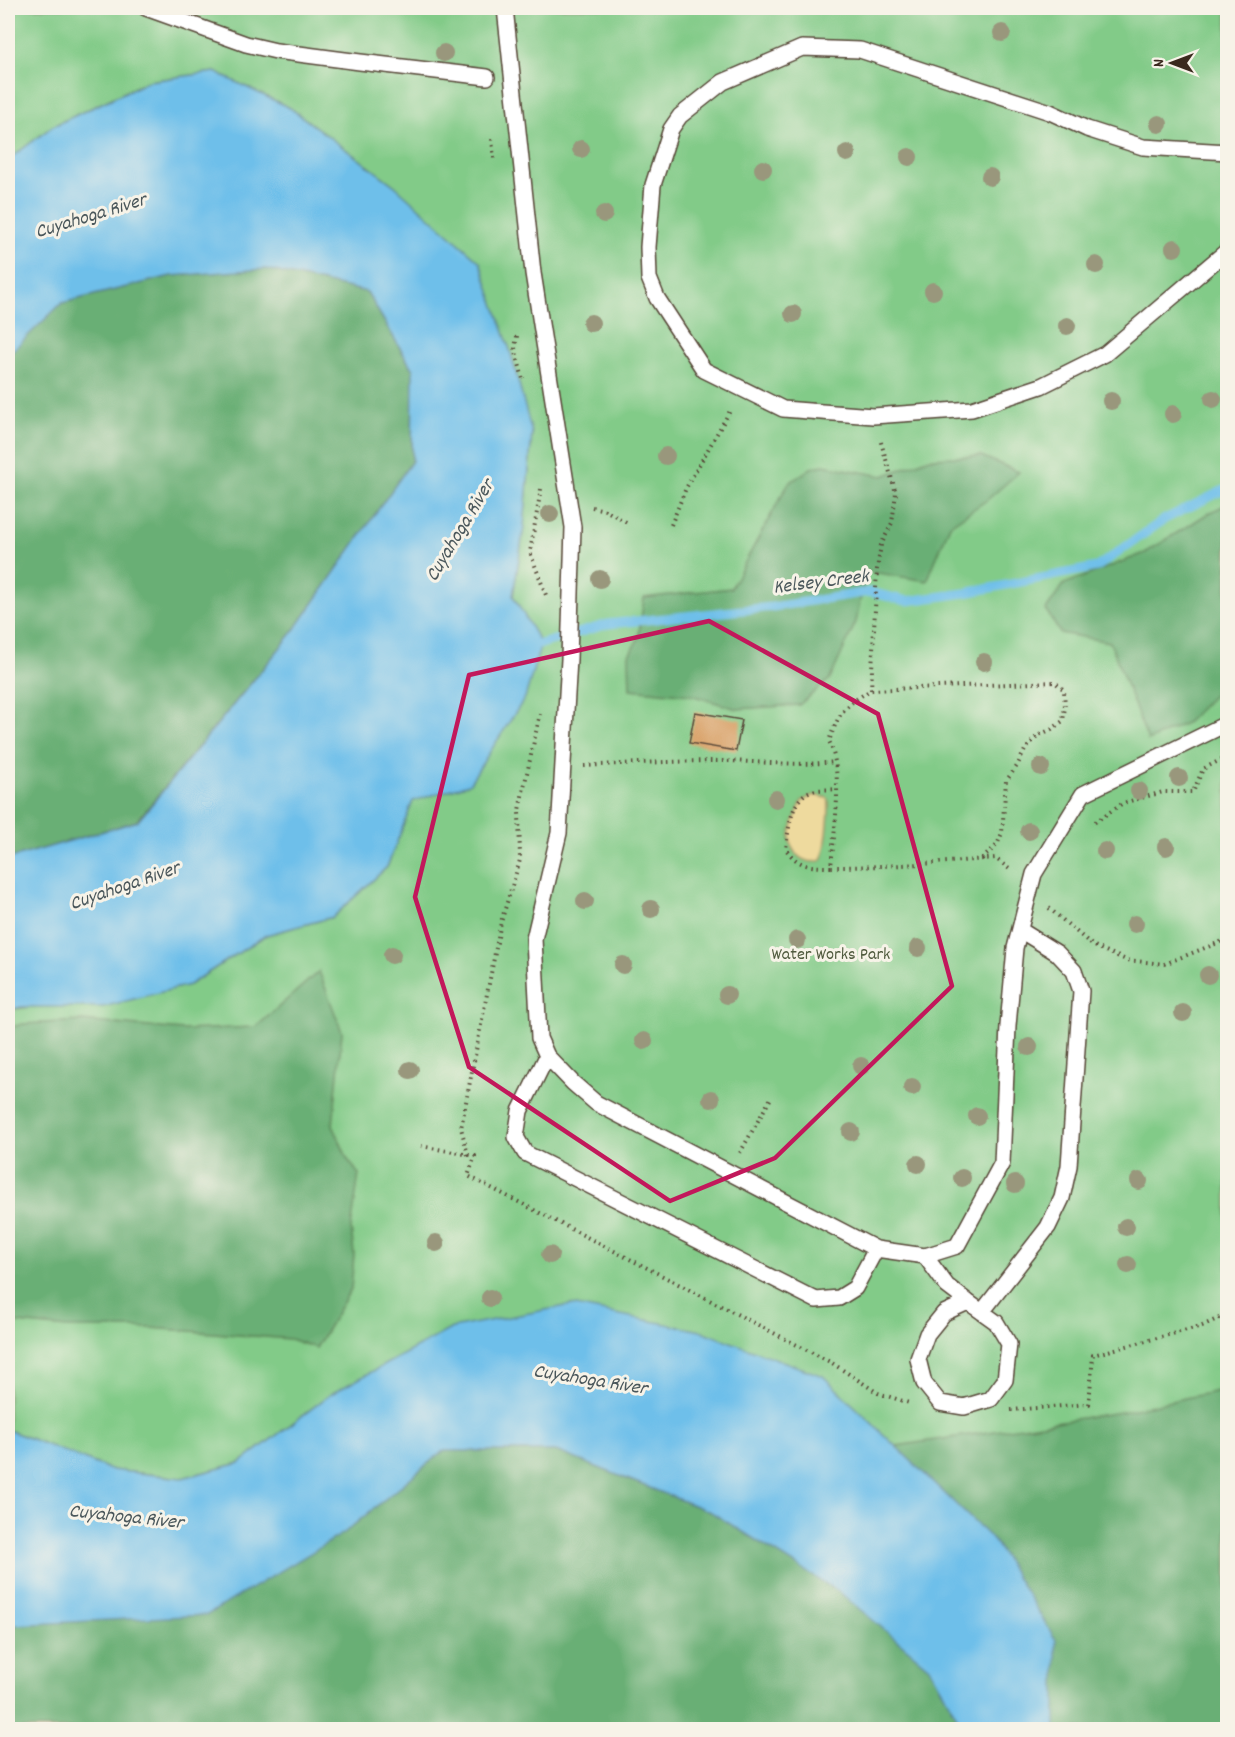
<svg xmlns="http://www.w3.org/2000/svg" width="1235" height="1737" viewBox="0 0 1235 1737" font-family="Dekko,sans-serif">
	<rect width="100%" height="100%" fill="#f7f3e8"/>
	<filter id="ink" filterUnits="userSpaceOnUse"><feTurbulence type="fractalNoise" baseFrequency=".0167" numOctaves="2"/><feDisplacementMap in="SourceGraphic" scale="12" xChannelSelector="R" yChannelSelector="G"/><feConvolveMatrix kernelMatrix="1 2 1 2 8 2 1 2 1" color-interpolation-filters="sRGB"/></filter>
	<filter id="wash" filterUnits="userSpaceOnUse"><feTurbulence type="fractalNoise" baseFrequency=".008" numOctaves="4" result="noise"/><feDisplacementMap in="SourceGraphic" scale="24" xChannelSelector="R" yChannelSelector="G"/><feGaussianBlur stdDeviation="1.35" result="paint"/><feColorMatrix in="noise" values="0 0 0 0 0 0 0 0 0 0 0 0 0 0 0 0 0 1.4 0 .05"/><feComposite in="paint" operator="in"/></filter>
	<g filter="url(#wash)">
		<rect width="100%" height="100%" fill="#f3e2c7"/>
		<path fill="#82cb88" stroke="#5e7a53" stroke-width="1.5" d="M8,8H1227V1706L331,1394L240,1463L182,1478L112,1470L8,1430V1010L189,985L266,935L333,917L387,867L413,801L469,784L540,644L513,596L524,527L532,433L395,186L290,108L215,72L148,81L53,126L8,160Z"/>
		<path fill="#69af74" stroke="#526c49" stroke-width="1.5" d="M8,247L62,303L171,276L266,269L367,292L413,370L412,461L294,631L137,821L8,859Z
			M981,456L1019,472L987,500L950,525L927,581L866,571L856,622L830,679L799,705L737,709L691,695L630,689L629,655L638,639L644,598L731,588L788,484L811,468L823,465L883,476L930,458Z
			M1227,504V681L1186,723L1148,741L1110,642L1060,633L1046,610L1064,584L1145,553L1207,514Z
			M319,971L342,1032L333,1125L348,1160L359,1174L351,1228L354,1254L351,1289L316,1348L290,1339L151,1328H67L8,1322V1028L23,1024L82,1021L183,1030L256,1027Z
			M1227,1389V1729H8V1623L344,1533L443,1451H556L711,1512L896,1446L1121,1412Z"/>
		<path fill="#eeda9e" stroke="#94825e" stroke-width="1.5" d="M813,795L828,798C831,805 826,851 822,860C806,866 790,855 790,837C790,828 798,810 802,801Z"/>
		<path fill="#6ebfea" stroke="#547484" stroke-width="1.5" d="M215,72L290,108L395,186L480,262L510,350L532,433L524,527L513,596L541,644L525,698L469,784L413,801L387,867L333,917L266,935L189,985L103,1007H22L8,1010V859L138,821L294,631L412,461L413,370L367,292L266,269L171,276L62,303L8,355V160L53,126L149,81Z
			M571,1305L701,1331L823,1376L994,1541L1056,1640V1729H964L929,1667L839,1592L711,1512L556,1451H443L344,1533L207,1615L14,1625L8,1632V1430L112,1470L182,1478L240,1463L331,1394L452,1328Z"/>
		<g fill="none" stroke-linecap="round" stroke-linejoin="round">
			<path stroke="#6ebfea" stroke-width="9" d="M541,644L608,624L772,607L869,592L907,601L965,593L1097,567L1165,519L1228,488"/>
		</g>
		<g id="blocks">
			<path fill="#d79c60" d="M695,712L742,720L736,751L689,743Z"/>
		</g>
	</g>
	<g filter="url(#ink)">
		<use href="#blocks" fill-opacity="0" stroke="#574637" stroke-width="1.5"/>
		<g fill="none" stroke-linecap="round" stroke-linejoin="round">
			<defs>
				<path id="lane" d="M146,8L246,44L276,51L360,62L487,77
					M505,8L533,273L573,527L569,659L559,833L534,939L539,1038L547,1056L573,1083L596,1103L876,1249L925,1256L957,1246L1002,1163L1008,1026L1015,948L1034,874L1083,794L1228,723
					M1228,152L1143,147L1087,129L1050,112L860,50L802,48L723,82L680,116L671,129L653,185L648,247L649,278L657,298L704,370L783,409L873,416L972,409L1041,386L1105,354L1228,250
					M547,1056L520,1111L516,1137L525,1153L816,1300L839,1298L855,1288L876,1249
					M925,1256L947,1286L968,1302L996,1322L1009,1344L1005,1380L991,1399L964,1407L940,1403L924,1383L918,1359L927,1334L944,1313L968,1302
					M982,1312L1048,1227L1062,1198L1069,1166L1081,991L1074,971L1057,953L1020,930"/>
			</defs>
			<use href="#lane" stroke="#574637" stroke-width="18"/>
			<path stroke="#574637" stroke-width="4" stroke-dasharray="1.5 4.5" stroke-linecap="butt" d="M492,139L494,159
				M517,336L515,348L523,379
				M541,489L530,552L546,595
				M592,507L605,510L628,523
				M671,525L686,488L731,409
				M871,690L877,569L881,545L892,523L896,493L880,439
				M584,766C632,763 680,761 728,761C764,762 799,766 835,762
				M1095,822L1123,803L1163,792H1193L1203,769L1228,756
				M982,859L997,845L1002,833L1006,781L1017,766L1025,750L1037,736L1052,729L1063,721L1065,707L1064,690L1055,682L871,690C845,705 839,712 829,741C844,775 834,830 831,867C886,867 941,863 995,858L1012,871
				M831,867C811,867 798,867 786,849C788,832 791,796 812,791C819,789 828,790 836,789
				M1049,908L1092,945L1126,960L1164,964L1228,939
				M421,1146L475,1156L468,1176L832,1363L878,1393L909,1403
				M740,1153L772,1096
				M468,1155L461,1128L501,922L520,860L519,810L540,714
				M1011,1410L1089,1404L1093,1355L1202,1326L1228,1314"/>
			<use href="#lane" stroke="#fff" stroke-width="15"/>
		</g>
		<g fill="#99977c">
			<circle cx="1002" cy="33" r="9"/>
			<circle cx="444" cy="53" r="9"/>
			<circle cx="1159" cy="124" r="9"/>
			<circle cx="581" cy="149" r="9"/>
			<circle cx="847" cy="153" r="9"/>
			<circle cx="909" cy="157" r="9"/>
			<circle cx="763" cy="169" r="9"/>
			<circle cx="990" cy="177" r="9"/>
			<circle cx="604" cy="214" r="9"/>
			<circle cx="1174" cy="248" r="9"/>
			<circle cx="1096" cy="265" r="9"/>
			<circle cx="933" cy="291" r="9"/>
			<circle cx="793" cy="314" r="9"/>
			<circle cx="591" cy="323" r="9"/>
			<circle cx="1067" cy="326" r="9"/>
			<circle cx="1213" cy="399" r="9"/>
			<circle cx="1111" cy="401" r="9"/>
			<circle cx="1173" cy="414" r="9"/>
			<circle cx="666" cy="456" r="9"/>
			<circle cx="550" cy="514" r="9"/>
			<circle cx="600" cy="579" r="9"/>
			<circle cx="984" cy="662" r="9"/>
			<circle cx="1041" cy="767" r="9"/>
			<circle cx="1179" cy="778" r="9"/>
			<circle cx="1139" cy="791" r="9"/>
			<circle cx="776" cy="799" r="9"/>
			<circle cx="1029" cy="831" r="9"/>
			<circle cx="1166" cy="847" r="9"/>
			<circle cx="1105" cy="851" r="9"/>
			<circle cx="585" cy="901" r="9"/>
			<circle cx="651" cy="909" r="9"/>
			<circle cx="1135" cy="924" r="9"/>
			<circle cx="797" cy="940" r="9"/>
			<circle cx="918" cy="948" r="9"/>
			<circle cx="392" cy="955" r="9"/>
			<circle cx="623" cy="965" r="9"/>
			<circle cx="1208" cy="975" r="9"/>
			<circle cx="727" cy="995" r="9"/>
			<circle cx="1183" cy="1013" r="9"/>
			<circle cx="644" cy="1041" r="9"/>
			<circle cx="1029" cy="1047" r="9"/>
			<circle cx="861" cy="1066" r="9"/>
			<circle cx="410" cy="1070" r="9"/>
			<circle cx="912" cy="1087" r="9"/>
			<circle cx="711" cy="1099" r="9"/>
			<circle cx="977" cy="1116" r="9"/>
			<circle cx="851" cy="1132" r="9"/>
			<circle cx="918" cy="1164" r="9"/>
			<circle cx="962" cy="1178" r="9"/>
			<circle cx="1139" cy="1181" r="9"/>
			<circle cx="1015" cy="1184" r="9"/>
			<circle cx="1126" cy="1227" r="9"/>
			<circle cx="436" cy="1243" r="9"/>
			<circle cx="550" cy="1255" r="9"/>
			<circle cx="1128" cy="1265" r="9"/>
			<circle cx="490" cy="1298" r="9"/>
		</g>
	</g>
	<path fill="none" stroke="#c2185b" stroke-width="4.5" stroke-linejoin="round" d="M709,621L878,714L952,986L775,1158L670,1201L469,1067L415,897L469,675Z"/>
	<g text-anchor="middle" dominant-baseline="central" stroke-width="6" stroke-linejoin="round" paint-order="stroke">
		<g font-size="18" fill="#505a3e" stroke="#f7f3e8">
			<text x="831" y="955">Water Works Park</text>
		</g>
		<g font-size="20" font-style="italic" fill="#4a575b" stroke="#f7f3e8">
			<text transform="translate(91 217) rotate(-17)">Cuyahoga River</text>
			<text transform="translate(461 531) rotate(-59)">Cuyahoga River</text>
			<text transform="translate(821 583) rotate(-7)">Kelsey Creek</text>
			<text transform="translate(125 887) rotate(-19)">Cuyahoga River</text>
			<text transform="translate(590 1381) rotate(9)">Cuyahoga River</text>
			<text transform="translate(126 1518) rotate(6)">Cuyahoga River</text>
		</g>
	</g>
	<rect width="1235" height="1737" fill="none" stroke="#f7f3e8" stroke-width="30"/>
	<g transform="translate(1172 63) rotate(270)" stroke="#f7f3e8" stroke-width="4.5" paint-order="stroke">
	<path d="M0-4.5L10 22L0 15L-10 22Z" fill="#3b2a1e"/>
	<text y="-9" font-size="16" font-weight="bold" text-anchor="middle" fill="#3b2a1e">N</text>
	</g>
</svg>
